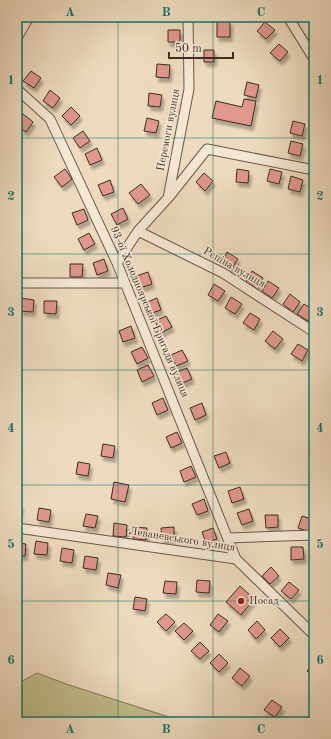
<svg xmlns="http://www.w3.org/2000/svg" width="331" height="739" viewBox="0 0 331 739" font-family="'Old Standard TT',serif">
	<defs>
		<filter id="shadow"><feDropShadow dx="2.5" dy="4.5" stdDeviation="1" flood-color="#0004"/></filter>
	</defs>
	<rect width="100%" height="100%" fill="#eedbbf"/>
	<filter id="stains"><feTurbulence type="fractalNoise" baseFrequency=".005" numOctaves="4"/><feColorMatrix values="0 0 0 0 .2 0 0 0 0 .09 0 0 0 0 .02 0 0 0 .5 -.17"/></filter>
	<radialGradient id="worn" r=".72"><stop offset=".6" stop-color="#630" stop-opacity="0"/><stop offset="1" stop-color="#630" stop-opacity=".3"/></radialGradient>
	<path fill="#c1be8c" stroke="#7f7558" d="M37,673L66,684L172,718L174,722H17V684Z"/>
	<path fill="#e0978d" stroke="#3d2c24" filter="url(#shadow)" d="M217,21H230V37H217Z
		M265,22L275,30L266,39L257,31Z
		M168,30H180V42H168Z
		M279,44L288,52L280,61L270,53Z
		M204,50H214V62H204Z
		M157,64L170,65L169,78L156,77Z
		M31,71L41,78L34,88L23,81Z
		M247,82L259,85L256,98L244,95Z
		M50,90L60,98L53,108L43,101Z
		M149,93L162,95L160,107L148,106Z
		M244,99L256,101L251,126L212,118L216,101L242,107Z
		M71,107L80,116L71,125L62,116Z
		M23,114L33,122L26,132L17,125V123Z
		M147,118L159,121L156,133L144,131Z
		M293,121L305,124L302,136L290,133Z
		M83,131L90,141L80,148L73,138Z
		M291,141L303,144L300,156L288,153Z
		M97,148L102,160L90,165L85,154Z
		M65,169L72,179L62,187L54,177Z
		M237,169L249,171L248,183L236,182Z
		M270,169L282,172L279,184L267,181Z
		M204,173L213,181L205,191L196,182Z
		M291,176L303,180L300,192L288,189Z
		M110,180L114,192L103,196L98,185Z
		M141,184L150,195L138,204L129,193Z
		M123,208L128,219L117,225L111,214Z
		M84,209L88,220L77,225L72,213Z
		M89,233L95,244L84,250L78,239Z
		M227,252L238,259L231,269L221,263Z
		M104,259L108,271L97,275L93,263Z
		M70,264H83L82,277H70Z
		M252,271L263,278L256,288L246,282Z
		M148,272L152,284L140,288L136,276Z
		M268,281L279,288L272,298L262,291Z
		M214,284L225,291L218,301L208,295Z
		M290,294L300,302L293,312L283,304Z
		M231,297L242,304L235,314L225,308Z
		M21,298L34,300L33,312L20,311Z
		M157,298L161,310L149,314L145,303Z
		M44,301H57L56,314L44,313Z
		M304,304L314,310L308,321L297,314Z
		M250,313L260,319L254,330L243,323Z
		M166,316L172,327L161,333L155,321Z
		M131,326L135,338L123,342L119,331Z
		M273,331L283,339L275,349L265,341Z
		M298,344L308,350L302,361L291,354Z
		M142,347L148,358L137,364L131,352Z
		M182,350L188,361L176,366L171,355Z
		M148,365L154,376L142,382L137,370Z
		M187,368L192,379L180,384L175,373Z
		M163,398L168,410L157,415L152,403Z
		M202,403L206,415L195,420L190,408Z
		M177,432L182,443L171,448L166,437Z
		M103,444L115,446L113,458L101,456Z
		M226,452L230,463L219,468L214,456Z
		M78,462L90,464L88,476L76,474Z
		M191,466L196,477L184,482L180,471Z
		M114,482L129,485L125,502L111,499Z
		M240,487L244,499L232,503L228,491Z
		M314,492V506L309,503Z
		M204,499L208,511L197,515L192,504Z
		M17,504L21,505L19,517H17Z
		M39,508L51,510L49,522L37,520Z
		M249,509L253,521L242,525L237,513Z
		M86,514L98,516L95,528L83,526Z
		M265,515H278V527L266,528Z
		M302,516L314,520L310,532L298,528Z
		M114,523L127,525L126,537L113,536Z
		M134,527L147,528L146,540L133,539Z
		M174,527V539L162,540L161,528Z
		M213,528L217,539L206,543L202,532Z
		M36,541L48,543L47,555L34,554Z
		M17,543L26,544L25,556H17Z
		M291,547H303L304,559L291,560Z
		M62,548L74,550L72,563L60,561Z
		M85,556L98,558L96,570L83,568Z
		M271,567L279,576L270,584L262,576Z
		M108,573L121,575L118,588L106,585Z
		M197,580L210,581L209,593L196,592Z
		M165,581L177,582L176,594L163,593Z
		M289,582L299,590L291,599L281,591Z
		M240,586L254,599L241,615L226,602Z
		M135,597L147,599L145,611L133,609Z
		M166,614L175,622L166,631L157,622Z
		M218,614L228,621L219,632L210,625Z
		M257,621L265,630L256,639L248,630Z
		M184,623L193,631L184,640L175,631Z
		M280,629L289,638L280,647L271,638Z
		M200,642L209,651L200,659L191,651Z
		M219,654L228,663L219,672L210,663Z
		M314,663V676L307,671Z
		M240,668L250,676L242,686L232,678Z
		M272,700L282,707L275,717L264,710Z"/>
	<g fill="none" stroke-linecap="round" stroke-linejoin="round">
		<defs>
			<path id="minor" d="M288,17L314,59
				M17,38L29,17
				M17,89L50,119L117,263L236,559
				M169,197L207,149L314,170
				M138,231L223,273L314,332
				M117,263L138,231L168,198L189,89L188,17
				M17,283H125
				M17,528L236,559L314,635
				M228,538L314,535"/>
		</defs>
		<use href="#minor" stroke="#69584b" stroke-width="11"/>
		<use href="#minor" stroke="#f4e8d5" stroke-width="9"/>
	</g>
	<path fill="none" stroke="#0f766e" stroke-width="1" stroke-opacity="0.55" d="M118,17V722M213,17V722M17,138H314M17,254H314M17,370H314M17,485H314M17,601H314"/>
	<circle fill="#8f2418" stroke="#f4e8d5" stroke-width="1.5" cx="241" cy="601" r="4"/>
	<g text-anchor="middle" dominant-baseline="central" stroke-width="3" stroke-linejoin="round" paint-order="stroke">
		<g font-size="11" fill="#3d2c24" stroke="#f4e8d5">
			<text transform="translate(169 130) rotate(-79)">Перемоги вулиця</text>
			<text transform="translate(234 268) rotate(30)">Рєпіна вулиця</text>
			<text transform="translate(149 312) rotate(67)">93-ої Холодноярської Бригади вулиця</text>
			<text transform="translate(182 540) rotate(9)">Леваневського вулиця</text>
		</g>
		<g font-size="11" fill="#3d2c24" stroke="#f4e8d5" text-anchor="start">
			<text x="249" y="601">Посад</text>
		</g>
	</g>
	<rect width="331" height="739" fill="none" stroke="#eedbbf" stroke-width="44"/>
	<path d="M169 52v6h64v-6" fill="none" stroke="#3d2c24" stroke-width="2"/>
	<text x="175" y="52" font-size="12" fill="#3d2c24" stroke="#f4e8d5" stroke-width="3" paint-order="stroke">50 m</text>
	<rect x="22" y="22" width="287" height="695" fill="none" stroke="#0f766e" stroke-width="1.5"/>
	<g font-size="13" text-anchor="middle" font-weight="bold" fill="#0f766e">
		<text x="70" y="16">A</text>
		<text x="166" y="16">B</text>
		<text x="261" y="16">C</text>
		<text x="11" y="84">1</text>
		<text x="320" y="84">1</text>
		<text x="11" y="200">2</text>
		<text x="320" y="200">2</text>
		<text x="11" y="316">3</text>
		<text x="320" y="316">3</text>
		<text x="11" y="432">4</text>
		<text x="320" y="432">4</text>
		<text x="11" y="548">5</text>
		<text x="320" y="548">5</text>
		<text x="11" y="664">6</text>
		<text x="320" y="664">6</text>
		<text x="70" y="733">A</text>
		<text x="166" y="733">B</text>
		<text x="261" y="733">C</text>
	</g>
	<rect width="100%" height="100%" filter="url(#stains)"/>
	<rect width="100%" height="100%" fill="url(#worn)"/>
</svg>
